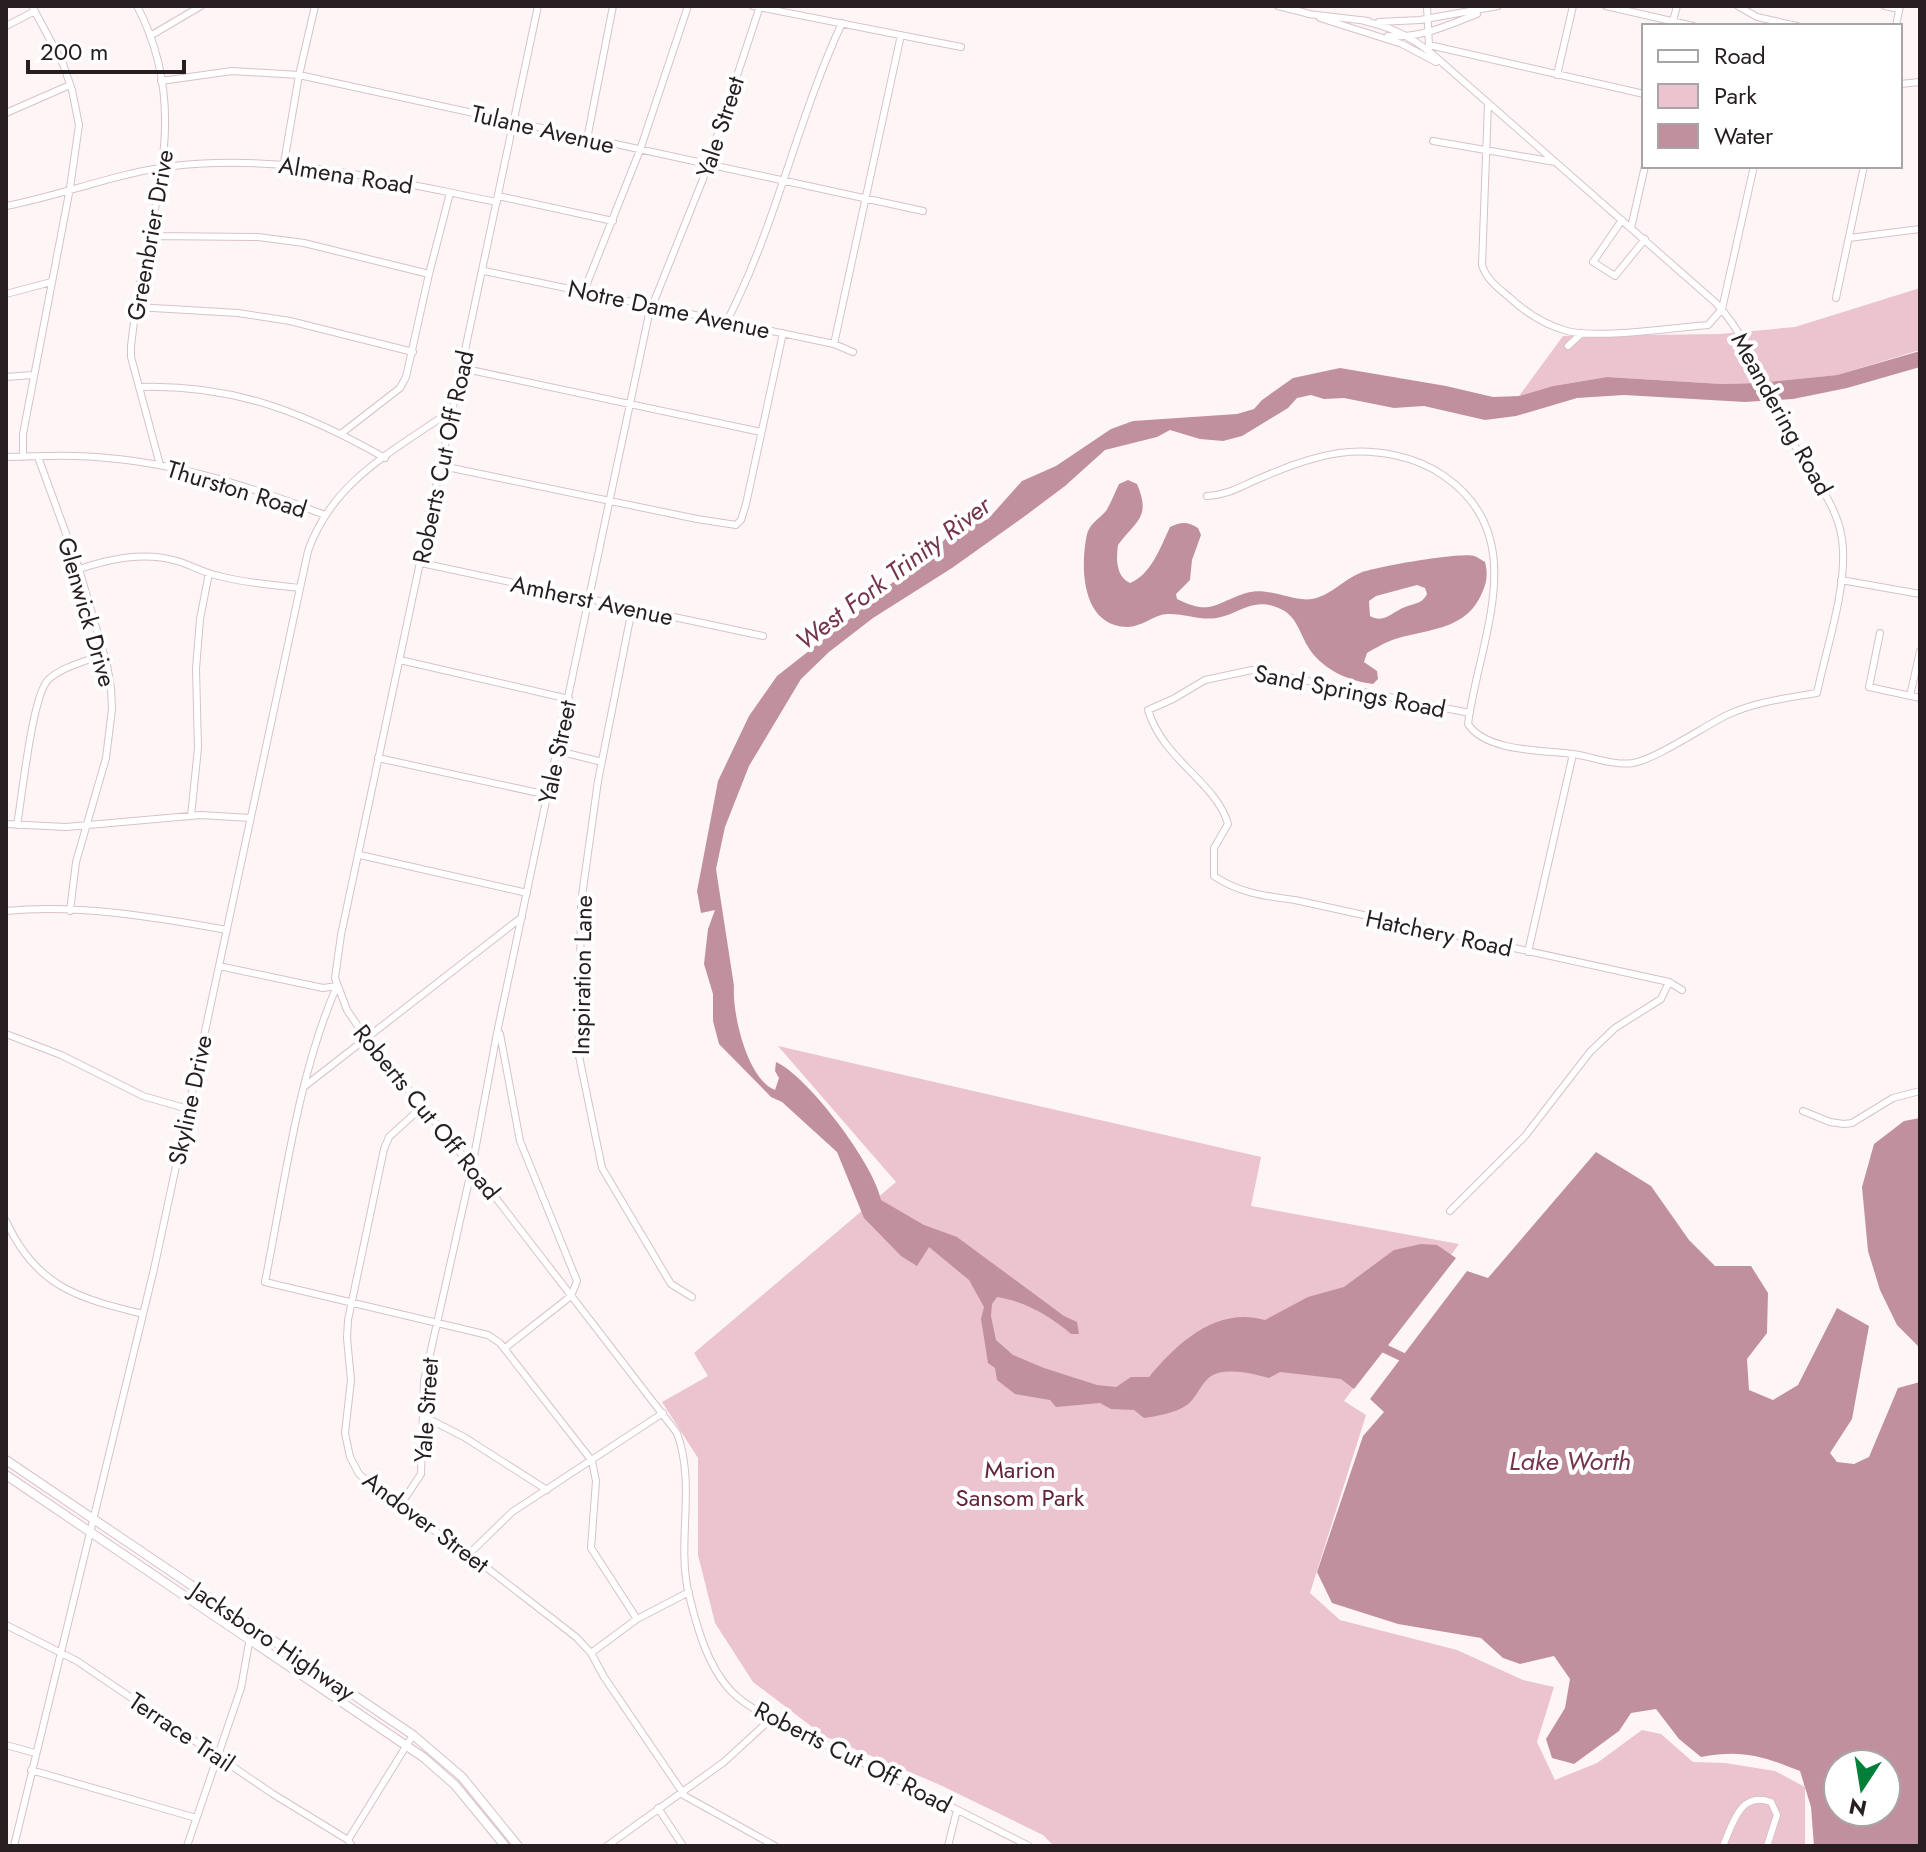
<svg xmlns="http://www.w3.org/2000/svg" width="1926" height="1852" viewBox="0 0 1926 1852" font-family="Jost,sans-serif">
	<rect width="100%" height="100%" fill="#fef5f7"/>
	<path fill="#ebc4cf" d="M1920,288V350L1837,375L1758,383L1722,384L1607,377L1553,386L1519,396L1563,336L1720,334L1795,327Z
		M778,1046L1261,1157L1251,1206L1459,1244L1344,1401L1366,1415L1310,1593L1340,1620L1457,1650L1523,1680L1554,1687L1537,1742L1555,1780L1597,1763L1642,1730L1661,1734L1693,1762L1725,1763L1775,1771L1805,1787V1846H1054L1043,1835L938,1784L824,1736L753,1682L715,1623L698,1555V1458L662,1402L708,1376L694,1353L896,1182Z"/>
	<path fill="#c1909e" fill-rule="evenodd" d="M1920,351V367L1847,388L1793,399L1745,402L1624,395L1577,398L1516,416L1485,420L1424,406L1394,408L1344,398L1324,399L1311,395L1297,398L1288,408L1242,436L1223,441L1200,439L1170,430L1157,437L1105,450L1065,486L1025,516L952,568L873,618L829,652L801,679L749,766L725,827L716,869L734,986C732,1013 747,1079 775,1090L779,1078L775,1071L776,1062C808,1076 875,1166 881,1200L924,1225L957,1237L1064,1316L1077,1322L1079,1334H1071C1050,1316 1024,1301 997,1297L992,1304L991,1316L996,1340L1013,1355L1044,1368L1097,1385L1116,1387L1131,1377H1149C1177,1343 1217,1306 1265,1320L1308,1297L1344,1287L1394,1250L1421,1244L1437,1245L1456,1258L1354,1389L1341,1379L1280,1372L1269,1378C1253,1374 1235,1369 1218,1373C1202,1377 1199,1396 1187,1405C1175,1413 1158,1416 1144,1418L1134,1410L1111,1409L1100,1403L1056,1407L1050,1400L1015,1394L997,1380L995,1368L988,1363L981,1319L984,1307L969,1280L929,1247L917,1266L901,1256L864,1218L837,1152L782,1102L771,1097L719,1044L713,1021V994L704,964L708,929L715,910L701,913L697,891L718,781L749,716L777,676L856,614L885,588L927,558L948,536L988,519L1022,481L1056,466L1111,429L1133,421L1237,414L1254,409L1262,400L1293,378L1340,368L1446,386L1493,397L1519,396L1553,386L1607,377L1722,384L1758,383L1837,375Z
		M1128,480L1137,484C1151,517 1137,520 1118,545C1116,559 1116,577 1130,583C1151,575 1161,546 1170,527C1181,522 1187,521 1198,528L1201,535L1192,560L1190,580L1176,594L1177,599C1211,616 1215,603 1246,593C1269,586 1291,602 1312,599C1330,596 1343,580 1360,573C1374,567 1461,552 1474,556C1478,557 1481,560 1485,562C1488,574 1487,582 1482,593C1465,633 1424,628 1390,641C1382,644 1374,649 1367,653L1364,662L1377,671L1378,679L1373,684C1349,681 1324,670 1310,650C1298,632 1298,613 1273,606C1250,600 1242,612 1221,617C1203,622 1185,613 1167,614C1153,615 1142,627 1127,627C1081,626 1080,566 1087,534C1090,523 1099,519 1106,511C1111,503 1115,492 1119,484ZM1417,585L1425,588L1427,594C1422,604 1415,603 1405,607C1392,612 1384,624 1370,616L1369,601L1376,596Z
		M1920,1118V1348L1897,1325L1880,1290L1868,1251L1862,1187L1874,1144L1904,1121Z
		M1596,1152L1651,1186L1689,1240L1715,1266H1751L1768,1293L1767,1333L1747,1359L1749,1390L1773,1400L1798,1385L1837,1308L1869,1326L1852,1419L1830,1453L1837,1462L1854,1464L1869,1457L1898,1388L1920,1382V1846H1814L1811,1807L1800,1771C1762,1756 1742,1749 1701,1757L1679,1739L1656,1709L1631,1713L1619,1731L1574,1764L1552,1758L1546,1739L1565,1708L1570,1679L1554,1656L1520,1664L1503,1658L1481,1638L1398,1624L1332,1603L1317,1572L1363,1436L1384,1412L1370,1399L1467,1271L1488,1278ZM1886,1764V1812H1838V1764Z"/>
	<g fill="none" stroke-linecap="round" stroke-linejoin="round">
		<path stroke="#c1909e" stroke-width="9" d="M1377,1345L1411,1361"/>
		<defs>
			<path id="minor" d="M137,6C185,97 161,178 142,272C137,297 134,321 131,346V357L160,465
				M538,6L341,935L335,978L347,1010L366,1038L472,1167L677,1433C696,1485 677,1538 688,1591C696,1624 707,1666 731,1691C753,1714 798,1730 827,1745C894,1778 962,1812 1029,1846
				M753,6L961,47
				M1278,6L1310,14
				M1427,6L1429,46
				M1606,6L1693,26
				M1738,6L1757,17L1797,26
				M1885,6L1899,9
				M1308,14L1368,21
				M1320,18L1402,44L1436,62
				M1673,21L1677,6
				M1379,22L1420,20L1498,6
				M6,26L35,11
				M1896,26L1900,6
				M150,36L201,6
				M1388,36C1420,39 1448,25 1477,14
				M1429,45L1644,94
				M1557,75L1573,6
				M161,81L232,71L299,75L923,211
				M1900,84L1920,82
				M1488,103L1482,265C1486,279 1498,288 1509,297C1525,312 1545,325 1567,331C1599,339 1672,328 1708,325L1722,309L1754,166
				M6,113L70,85
				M587,139L613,6
				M1433,141L1555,162
				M284,163L299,75L315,6
				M498,196L613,221
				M6,206C60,196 110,175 166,167C280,152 386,180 497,202
				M1622,220L1593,262L1615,276L1645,239
				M1631,228L1645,166
				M150,236L258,237L304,243L429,274
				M1849,238L1920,229
				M484,271L834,344L853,352
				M584,291L640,150L688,6
				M6,294L51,282
				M1836,298L1864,166
				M136,307L238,313L290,321L413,352
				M727,321C776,226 797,120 842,23
				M834,344L901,35
				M1568,346L1582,333
				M461,368L761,432
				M6,377L33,375
				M140,387C233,384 306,413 385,458
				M342,433L400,388L406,377L429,274L450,193
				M6,457C29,457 51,455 74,456C162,458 244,484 325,515
				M23,457V434L70,188L79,125L72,90L63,64L32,6
				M38,457L79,569L107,665L111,688L112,709L106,758L76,862L70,911
				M442,466L697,519L736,525L741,520L746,504L783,333
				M1207,496C1229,495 1243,485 1263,477C1288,466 1313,457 1339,453C1374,448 1416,456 1444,476C1533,537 1479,639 1468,724C1486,752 1543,750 1572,754C1592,756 1612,766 1633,763C1656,759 1703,727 1727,715C1754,702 1787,698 1817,693C1826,649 1845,595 1843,550C1842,509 1814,480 1795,446C1767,397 1755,346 1716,303L1430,52C1409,36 1391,27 1364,21
				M421,563L763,636
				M79,569C110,559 144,551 177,561C191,565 204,573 219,576C245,583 273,585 300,588
				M1841,580L1920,594
				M632,609L598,781L581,903L579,1056L602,1168L671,1284L692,1297
				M1880,633L1869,687L1920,698
				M400,660L569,699
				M1910,696L1920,651
				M1470,713L1252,670L1205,680L1173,699L1148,710C1163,760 1216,782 1228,824L1214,848V876C1239,893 1265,896 1295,900L1669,982L1682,990
				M558,751L602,762
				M378,758L548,795
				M191,816L198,748L196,669L200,619L209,573
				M6,824L66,827L201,815L250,818
				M17,825C22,798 32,696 48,680C61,667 87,661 104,654
				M360,855L527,893
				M6,911C79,904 155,917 227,930
				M1528,952L1573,754
				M219,966L323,988L337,986
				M337,986C298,1074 284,1187 265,1282L488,1335L500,1343L592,1461L596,1481L591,1548L637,1619
				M6,1034L61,1055L143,1096L188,1109
				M500,1034L520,1141L577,1281L571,1296L505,1348
				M305,1086L522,917
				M423,1106L389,1137L384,1149L348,1320L347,1338L351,1380L345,1433L350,1457L359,1474L399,1507L469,1554L576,1637L591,1653L604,1677L685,1796L775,1846
				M1803,1111L1830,1122L1844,1124L1852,1123L1893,1098L1920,1091
				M1450,1211L1525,1136L1590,1052L1615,1028L1661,999L1669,982
				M6,1221C36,1287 78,1298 143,1314
				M423,1416L464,1437L547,1490
				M399,1507L421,1474L424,1381L472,1167L498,1028L649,314L703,179L760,6
				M469,1554L512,1512L663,1413
				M6,1625L77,1661L273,1794L348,1840L352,1846
				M591,1653L637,1619L689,1592
				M6,1745L35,1753
				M31,1770L196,1818
				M658,1808L683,1846
				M348,1840L413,1735
				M14,1846L154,1269L308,551C333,480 394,451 452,410
				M187,1846L241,1688L252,1626
				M607,1846L724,1762L773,1717
				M948,1846L957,1810
				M1723,1846C1733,1823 1740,1791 1771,1802L1777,1815L1767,1846"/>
			<path id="major" d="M6,1460L413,1735L462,1777L518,1846
				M6,1475L423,1757L455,1785L505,1846"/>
		</defs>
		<use href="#minor" stroke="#d8c2c8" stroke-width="8"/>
		<use href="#major" stroke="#d8c2c8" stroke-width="10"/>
		<use href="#minor" stroke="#fff" stroke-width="6"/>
		<use href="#major" stroke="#fff" stroke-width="8"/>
	</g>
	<g text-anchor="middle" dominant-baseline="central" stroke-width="8" stroke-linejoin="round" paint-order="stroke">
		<g font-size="24" fill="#261e20" stroke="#fff">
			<text transform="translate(720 127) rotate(-72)">Yale Street</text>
			<text transform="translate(543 129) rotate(13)">Tulane Avenue</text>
			<text transform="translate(346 175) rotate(9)">Almena Road</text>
			<text transform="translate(150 235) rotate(-80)">Greenbrier Drive</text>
			<text transform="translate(669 309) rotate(12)">Notre Dame Avenue</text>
			<text transform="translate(1782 414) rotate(61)">Meandering Road</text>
			<text transform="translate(443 457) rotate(-78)">Roberts Cut Off Road</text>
			<text transform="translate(237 489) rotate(17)">Thurston Road</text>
			<text transform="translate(592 600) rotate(12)">Amherst Avenue</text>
			<text transform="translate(87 612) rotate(74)">Glenwick Drive</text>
			<text transform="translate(1350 691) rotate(11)">Sand Springs Road</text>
			<text transform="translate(557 752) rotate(-78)">Yale Street</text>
			<text transform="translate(1439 933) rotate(12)">Hatchery Road</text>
			<text transform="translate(582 975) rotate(-89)">Inspiration Lane</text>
			<text transform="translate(190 1100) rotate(-78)">Skyline Drive</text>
			<text transform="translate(427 1112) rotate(51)">Roberts Cut Off Road</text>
			<text transform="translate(426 1410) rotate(-86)">Yale Street</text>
			<text transform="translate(426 1522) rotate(37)">Andover Street</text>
			<text transform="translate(273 1641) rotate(34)">Jacksboro Highway</text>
			<text transform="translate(182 1732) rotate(34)">Terrace Trail</text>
			<text transform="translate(853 1757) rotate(27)">Roberts Cut Off Road</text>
		</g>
		<g font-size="24" fill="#61243a" stroke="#fff">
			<text x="1020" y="1469">Marion<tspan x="1020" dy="28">Sansom Park</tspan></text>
		</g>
		<g font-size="26" font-style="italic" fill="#75354b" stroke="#fff">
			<text transform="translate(893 573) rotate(-37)">West Fork Trinity River</text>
			<text x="1570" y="1461">Lake Worth</text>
		</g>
	</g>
	<rect width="1926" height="1852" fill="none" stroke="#261e20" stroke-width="16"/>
	<rect x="1642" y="24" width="260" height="144" fill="#ffffff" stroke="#a8a5a6" stroke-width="2"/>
	<rect x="1658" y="50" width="40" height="12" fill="#ffffff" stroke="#a8a5a6" stroke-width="2"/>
	<text x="1714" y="64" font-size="24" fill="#261e20">Road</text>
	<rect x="1658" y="84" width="40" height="24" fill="#ebc4cf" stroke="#a8a5a6" stroke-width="2"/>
	<text x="1714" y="104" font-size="24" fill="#261e20">Park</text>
	<rect x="1658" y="124" width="40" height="24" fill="#c1909e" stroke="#a8a5a6" stroke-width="2"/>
	<text x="1714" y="144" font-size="24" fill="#261e20">Water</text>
	<g transform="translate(1862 1788) rotate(192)"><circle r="38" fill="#ffffff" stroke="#a8a5a6" stroke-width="2"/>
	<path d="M0-6L14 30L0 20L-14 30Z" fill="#007f39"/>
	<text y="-12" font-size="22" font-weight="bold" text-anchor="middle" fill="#261e20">N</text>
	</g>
	<path d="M28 60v12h156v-12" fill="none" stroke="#261e20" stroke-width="4"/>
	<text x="40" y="60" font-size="24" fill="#261e20" stroke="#ffffff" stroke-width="6" paint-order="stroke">200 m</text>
</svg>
